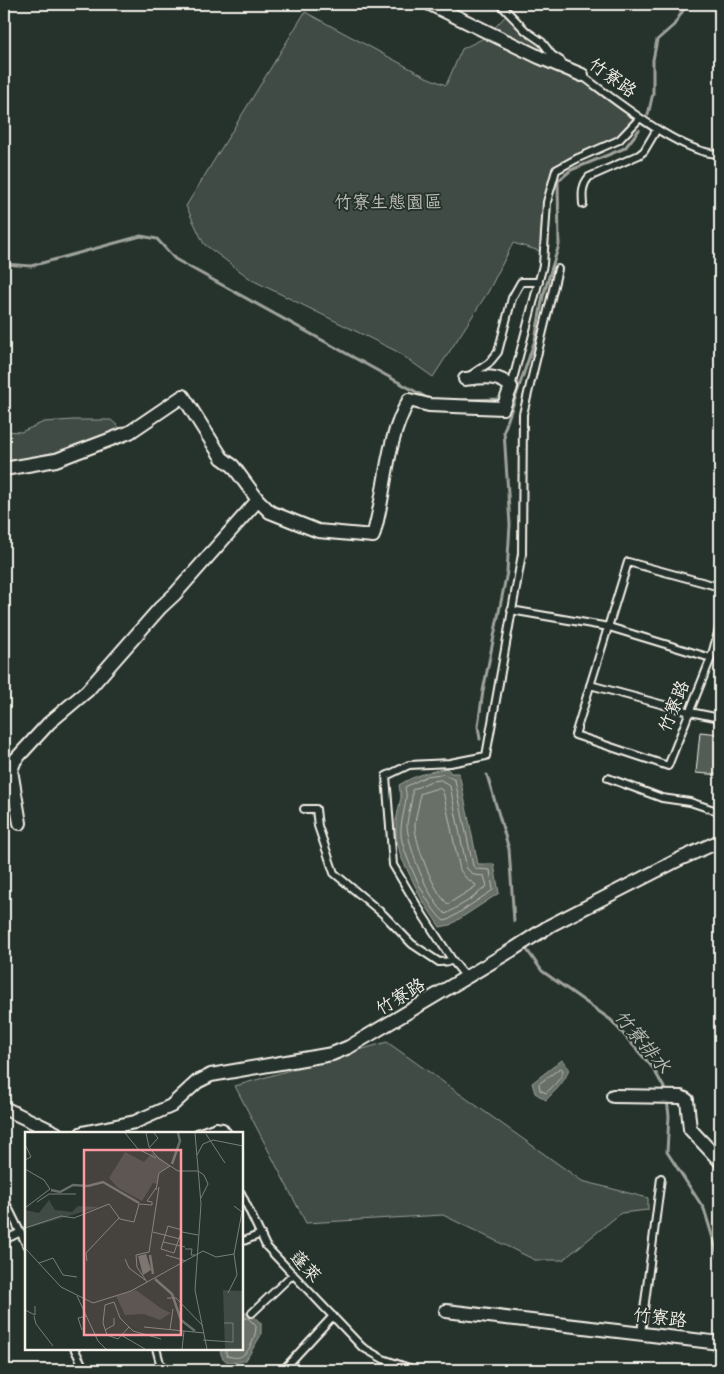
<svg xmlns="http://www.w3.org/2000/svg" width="724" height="1374" viewBox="0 0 724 1374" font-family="Delius,'LXGW WenKai TC',sans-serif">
	<rect width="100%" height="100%" fill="#26332d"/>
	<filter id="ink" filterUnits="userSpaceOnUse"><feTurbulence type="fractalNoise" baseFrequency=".02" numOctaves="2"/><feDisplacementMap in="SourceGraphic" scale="10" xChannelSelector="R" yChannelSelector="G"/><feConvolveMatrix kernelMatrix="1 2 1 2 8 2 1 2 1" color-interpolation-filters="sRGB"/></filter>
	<g filter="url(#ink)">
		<path fill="#414b45" stroke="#9a9e96" d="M511,10L550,50L637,118L619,140L556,170L547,202L546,228L540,251L513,243L488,292L433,377L396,351L252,280L204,244L186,206L305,12L426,77L446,85L462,49L486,37Z
			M73,420H111L119,427L118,437L88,450L50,453L4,463V431L21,432L44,422Z
			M387,1042L582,1181L648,1198V1210L621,1213L563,1260H535L443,1215L306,1223L235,1086Z"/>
		<path fill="#676f68" stroke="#9fa39b" d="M447,768L451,773H459L478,864H494L499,893L450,925L440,927L422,900L401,857L396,837V821L401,797L399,785C415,775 429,772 447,768Z
			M562,1060L569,1068C566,1081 556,1090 546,1100L535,1093L532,1083Z
			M241,1313H250L261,1323V1335L246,1360C232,1364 222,1365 220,1349L241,1348Z"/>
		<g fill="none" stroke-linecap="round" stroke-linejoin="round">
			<path stroke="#bcbdb5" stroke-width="1" d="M443,774L455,780L473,866L477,869L490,870L493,890L448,920L444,921C428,909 404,856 401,836C400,822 405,811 406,798C407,794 405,790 405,787L427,776Z
				M441,780L450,786L467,869L474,875L484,876L487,886L471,899L446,914C429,902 407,845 407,824C408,812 413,802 412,790L429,782Z
				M439,788L443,791L460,870L466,878L476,885L475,887L448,904C434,893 415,844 415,825C415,815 420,805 420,794Z
				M561,1068L563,1070C562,1079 552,1087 546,1093L540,1090L539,1084Z
				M225,1348L227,1356C232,1357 239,1359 243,1355C251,1350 256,1335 256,1326L248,1318H241"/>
			<path stroke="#9fa39b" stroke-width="3" d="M648,115L653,93V60L657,40L674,25L687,4
				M4,264L31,266L141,236L157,239L175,259L429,399
				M464,400L503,399
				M480,739L478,726L483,691L507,572L510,525L504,431L535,340L543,296L559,245L558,181L571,170L625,148L639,130
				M487,775L509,849L514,921
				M527,950L542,971L611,1020L653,1068L667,1093
				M667,1099L669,1116L667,1152L704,1209L720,1261"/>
		</g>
		<path fill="#525c55" stroke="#f4f1e8" d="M700,732L720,734V775L696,773Z"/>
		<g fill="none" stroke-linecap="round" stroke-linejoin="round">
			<defs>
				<path id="service" d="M500,4L526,31L542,42L552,55L561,61
					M581,75C613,98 682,155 720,154
					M583,204C582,193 582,185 589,177L639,155L644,151L657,129
					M471,375L489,363L498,352L512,298L521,282H539
					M511,387L543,265L547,202L556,170L578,158L619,140L640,118
					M720,587L628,562L575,735L668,766L711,658L720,625
					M511,610L609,627L711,658
					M590,685L690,712L720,718
					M608,778L662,798L690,802L720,812
					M304,809H316L318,826L334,873L383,914L412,944L439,962L453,961
					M466,977L453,961L424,917L393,865L386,776L409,765L450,763L486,756L522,554L523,414L558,269
					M197,1133L216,1126L223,1127L228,1133
					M241,1193L266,1246L362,1347L383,1359L415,1370
					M4,1199L26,1244
					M4,1240L21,1232
					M241,1242L261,1234
					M252,1313L293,1274
					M641,1333L661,1178
					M74,1348L85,1370
					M156,1348L160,1363L167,1370
					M283,1370L333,1316"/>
				<path id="minor" d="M430,4L539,57L582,75
					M4,469L56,460L130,432L183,396L222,458L233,466L258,500L270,512L318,531L373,536C387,490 384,444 409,400L429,405L503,408L511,387C499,374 482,377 465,379
					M20,823L11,770L15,760L49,723L87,691L160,608L175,594L258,500
					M613,1096L681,1097L687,1100L690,1129L720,1161
					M4,1108L56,1133
					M82,1133L135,1122L171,1106L197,1082L211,1075L332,1054L349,1047L512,950L551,925L680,859L720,841
					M446,1311L720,1343"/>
			</defs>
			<use href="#service" stroke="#f4f1e8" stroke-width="10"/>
			<use href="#minor" stroke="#f4f1e8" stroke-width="16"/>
			<use href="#service" stroke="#26332d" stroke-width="6"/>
			<use href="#minor" stroke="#26332d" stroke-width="12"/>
		</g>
	</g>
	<g text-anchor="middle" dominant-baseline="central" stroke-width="4" stroke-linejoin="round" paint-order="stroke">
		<g font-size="18" fill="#f4f1e8" stroke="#26332d">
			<text transform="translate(613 77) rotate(36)">竹寮路</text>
			<text transform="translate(673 706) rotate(-68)">竹寮路</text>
			<text transform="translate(400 996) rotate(-31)">竹寮路</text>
			<text transform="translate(306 1266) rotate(47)">蓬萊</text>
			<text transform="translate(660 1317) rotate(7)">竹寮路</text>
		</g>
		<g font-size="18" fill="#bebfb7" stroke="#26332d">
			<text x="388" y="201">竹寮生態園區</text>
		</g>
		<g font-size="19" font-style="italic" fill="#bcbdb5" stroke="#26332d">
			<text transform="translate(643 1041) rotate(50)">竹寮排水</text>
		</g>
	</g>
	<g transform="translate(25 1132)">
		<rect width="218" height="218" fill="#26332d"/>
		<path d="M100,20L119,30L128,20L145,34L134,41L132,52L128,51L117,69L93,56L84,46ZM24,68L30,78L47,80L53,74L74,75L0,97V78L14,81ZM111,158L137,177L146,181L135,188L119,182L100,183L91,164ZM198,158L217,159V217H200Z" fill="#414b45"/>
		<path d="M121,122L126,138L118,143L113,124Z" fill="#676f68"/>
		<path fill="none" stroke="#676f68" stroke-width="2.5" d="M147,32L155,9L153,1M26,58L35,60L48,53L63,54L78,50L114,71M125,123L128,142M130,147L147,162L156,188L170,199"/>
		<path fill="none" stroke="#787f78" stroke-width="1" d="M100,1L113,17L131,26M121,1L124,15L133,26L153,39H173L179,43L183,52L176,66M170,1L176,72L170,158L182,217M181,2L200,31M0,12L6,25L0,28M124,16L133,6L129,1M172,23L178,12L188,8L218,14M0,37L19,48L25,57L0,76M131,58L134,41L145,34M12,70L24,62H51M143,94L157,98L149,121L136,117ZM0,96L36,84L49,86L84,72L95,87L109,90L114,72L127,73V70L122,69L131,56M128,100L155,107M157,100L173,103M138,110L160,115M0,116L36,155L68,171L106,159L178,119L191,125L209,122L212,143L203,161M160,117H167L166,123H170M209,122L217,80L209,74M141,123L161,129M100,127L104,136L120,148M62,129L61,121L94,86M14,131L28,126L38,143L52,145M122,150L112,135L111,123L124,120L134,55M52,164L73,209L81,217M142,166H151L178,194M0,178L10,183V174M9,184L11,192L28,214M104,195L93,207L82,203L78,191L80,173L89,170L95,186L108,199L136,207M119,195L179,201M145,197L148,177M57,198L53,186L62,184M80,198L89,193V186M96,203L120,217M178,208L208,210V191H199M157,217L159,199"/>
		<path fill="#ff9aa2" fill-opacity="0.15" stroke="#ff9aa2" stroke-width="2.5" d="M59,18H156V203H59Z"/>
		<rect width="218" height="218" fill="none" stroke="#f4f1e8" stroke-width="2.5"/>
	</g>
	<rect width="724" height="1374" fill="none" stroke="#26332d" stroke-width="20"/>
	<rect x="10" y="10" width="704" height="1354" fill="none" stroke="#f4f1e8" stroke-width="2" filter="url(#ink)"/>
</svg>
